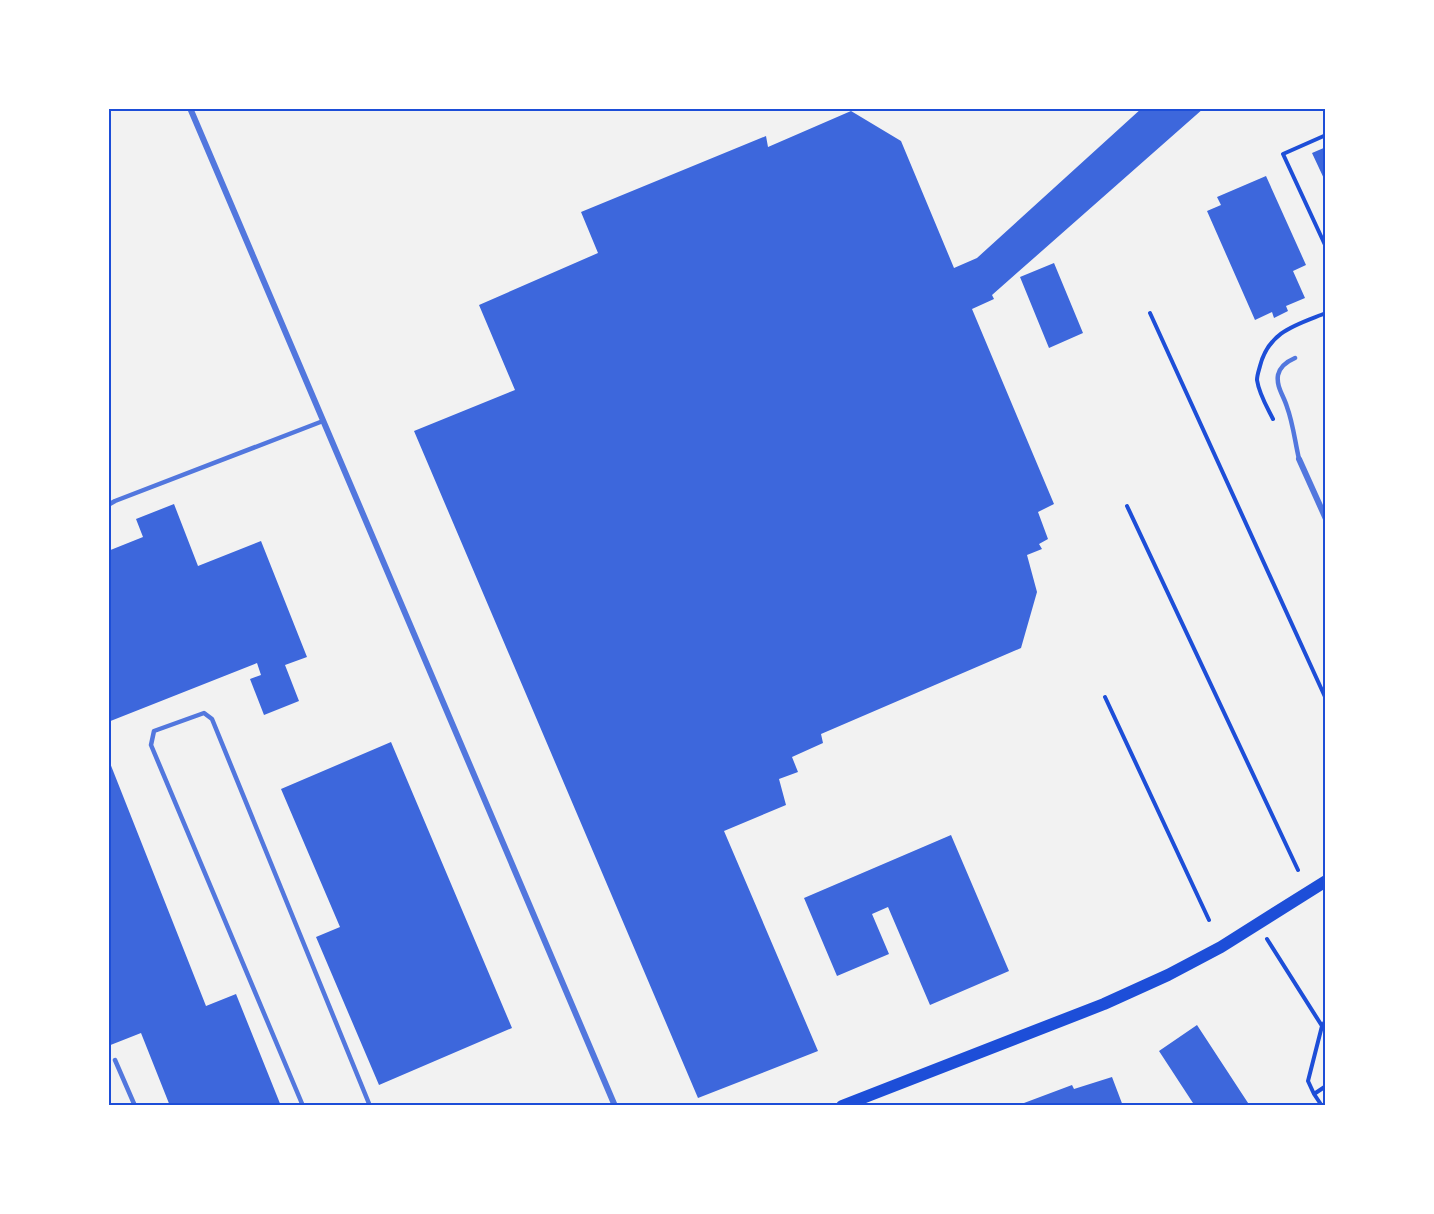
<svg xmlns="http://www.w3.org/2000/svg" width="1434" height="1214" viewBox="0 0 1434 1214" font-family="'Fira Sans',sans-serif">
	<rect width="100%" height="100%" fill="#f2f2f2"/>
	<path fill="#3d67dc" d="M1142,108H1204L992,295L994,299L972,309L1054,504L1038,512L1048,539L1039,544L1042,549L1027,555L1037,592L1021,648L821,734L823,743L792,757L798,772L779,779L786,805L724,831L818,1051L698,1098L414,431L515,390L479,305L598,253L581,212L766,136L768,147L851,111L901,141L954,268L977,258Z
		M1326,147V183L1312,153Z
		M1266,176L1306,265L1293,271L1305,298L1286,306L1288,311L1274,318L1272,312L1255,320L1207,211L1221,205L1217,197Z
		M1054,263L1083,333L1049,348L1020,277Z
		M174,504L198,566L261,541L307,657L285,665L299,701L264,715L250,679L261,675L257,663L108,722V551L143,537L136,519Z
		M391,742L512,1028L379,1085L316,937L340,927L281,789Z
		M108,758L206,1006L236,994L281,1106H170L141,1033L108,1046Z
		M951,835L1009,971L930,1005L888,907L872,914L889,954L837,976L804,898Z
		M1197,1025L1250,1106H1195L1191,1100L1159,1051Z
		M1112,1077L1123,1106H1016L1072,1085L1074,1089Z"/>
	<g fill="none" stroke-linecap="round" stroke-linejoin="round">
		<path stroke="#1d4ed8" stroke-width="4" d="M1326,135L1283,154L1326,247
			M1150,313L1326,699
			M1273,419C1267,407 1259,394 1257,380C1257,375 1259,370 1260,366C1269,331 1296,325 1326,313
			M1127,506L1298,870
			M1105,697L1209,920
			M1267,939L1322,1026L1308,1081L1314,1094L1322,1106
			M1322,1026L1326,1020
			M1314,1094L1326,1086"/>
		<path stroke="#5277de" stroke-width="4.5" d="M1295,358C1288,361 1280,366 1278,375C1276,387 1284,396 1287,407C1293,423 1295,442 1299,459
			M108,505L115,501L323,421
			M115,1060L135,1106
			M303,1106L151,745L154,731L204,713L212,719L370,1106"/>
		<path stroke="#5277de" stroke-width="6" d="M190,108L615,1106
			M1299,459L1326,519"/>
		<path stroke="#1d4ed8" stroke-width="12" d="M842,1106L1104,1004L1168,975L1221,947L1326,881"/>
	</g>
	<rect width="1434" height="1214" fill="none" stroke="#ffffff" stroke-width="219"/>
	<rect x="110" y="110" width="1214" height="994" fill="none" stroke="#1d4ed8" stroke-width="2"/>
</svg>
